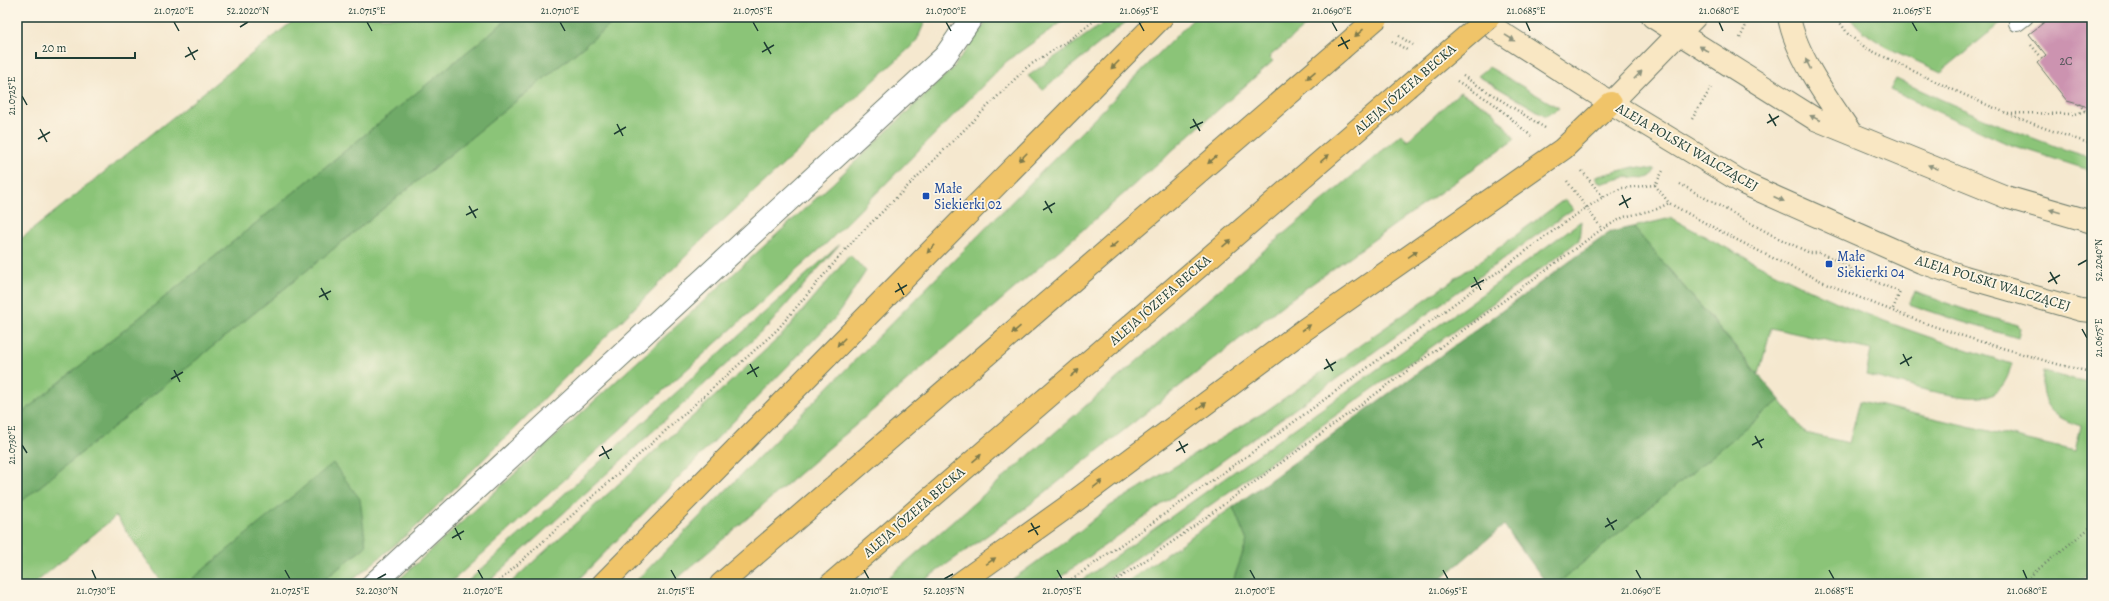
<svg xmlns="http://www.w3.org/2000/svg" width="2109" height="601" viewBox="0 0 2109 601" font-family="Alegreya,serif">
	<rect width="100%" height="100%" fill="#fcf5e5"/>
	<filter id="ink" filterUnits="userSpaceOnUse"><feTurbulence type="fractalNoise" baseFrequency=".025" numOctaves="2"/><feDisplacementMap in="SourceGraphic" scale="8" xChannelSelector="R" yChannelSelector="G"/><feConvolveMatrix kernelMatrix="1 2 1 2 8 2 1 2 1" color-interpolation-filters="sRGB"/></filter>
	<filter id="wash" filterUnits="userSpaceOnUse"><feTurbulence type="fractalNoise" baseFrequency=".012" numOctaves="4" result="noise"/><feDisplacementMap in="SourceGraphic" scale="16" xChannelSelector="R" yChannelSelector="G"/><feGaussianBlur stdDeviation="0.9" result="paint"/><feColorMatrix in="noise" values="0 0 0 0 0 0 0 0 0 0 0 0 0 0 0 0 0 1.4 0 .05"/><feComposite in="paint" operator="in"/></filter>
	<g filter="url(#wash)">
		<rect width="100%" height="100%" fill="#f5e8cf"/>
		<path fill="#8bc478" stroke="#558056" d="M298,17H510L17,417V242Z
			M620,17H927L916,42L704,238L415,528L348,584H319L366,546L333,464L186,584H163L116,516L34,584H17V505Z
			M990,17H1069L1007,61L829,241L449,584H394L832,184L953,68Z
			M1112,17H1132L1042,90L1028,76Z
			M1195,17H1316L1269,57L1273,61L1093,221L671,584H633Z
			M1850,17H2008L1941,72C1913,59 1868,43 1850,17Z
			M1489,67L1559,108L1546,116L1478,76Z
			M1896,79C1960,108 2024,138 2092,158V171L2008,144L1890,90Z
			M1460,92L1493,111L1515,139L1285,303L1024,509L919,584H881L1268,247L1402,134L1407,141Z
			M1634,167L1655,170L1651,176L1647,178L1626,177L1603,183L1598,181L1595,177Z
			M1565,199L1573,209L1051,584H1006L1081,530L1110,506L1266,411L1493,252Z
			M1671,218C1728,249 1785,280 1844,305C1899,328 1955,346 2012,364C2008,378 2002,392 1987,396C1963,403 1893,381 1866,375L1871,350L1771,328L1759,374L1633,227Z
			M1581,221L1579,240L1549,263L1100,584H1077L1481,295Z
			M839,245L768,326L486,584H465Z
			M850,255L866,271L836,317L574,584H509L783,334Z
			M1915,292L1975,313L2018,325L2020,328L2018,338L1959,321L1909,304Z
			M2043,372L2092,383V572L2077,584H1557L1780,400L1805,433L1849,443L1860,401L2075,451L2081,426C2051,417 2038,404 2043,372Z
			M1233,507L1247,541L1232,584H1124Z"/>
		<path fill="#70aa68" stroke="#48744e" d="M510,17H620L17,505V417Z
			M1633,227L1780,400L1557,584H1547L1504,525L1435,584H1232L1247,541L1233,507L1610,232Z
			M333,463L360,499L366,546L319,584H186Z"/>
		<g id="blocks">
			<path fill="#cc93b0" d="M2051,17H2092V108L2067,101L2037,63L2046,55L2029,34Z"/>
		</g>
	</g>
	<g filter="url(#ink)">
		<use href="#blocks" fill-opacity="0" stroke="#6a796a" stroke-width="1"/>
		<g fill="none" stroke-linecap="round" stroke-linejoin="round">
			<defs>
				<path id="service" d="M2017,23L2025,17"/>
				<path id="tertiary" d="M373,584L945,56L972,17"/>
				<path id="secondary" d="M1477,17L1611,103L1745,184L1921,262L1965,277L2081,310L2092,311
					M1653,17L1815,119L2006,197L2092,222
					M1789,17C1796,56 1829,101 1851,133
					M1611,103L1695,17"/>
				<path id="primary" d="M603,584L1162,17
					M721,584L1340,50
					M831,584L1406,88
					M959,584L1067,507L1304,330L1563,149L1611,103"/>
			</defs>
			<use href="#service" stroke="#6a796a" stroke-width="18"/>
			<use href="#tertiary" stroke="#6a796a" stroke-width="24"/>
			<use href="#secondary" stroke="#6a796a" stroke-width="24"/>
			<use href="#primary" stroke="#6a796a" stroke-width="24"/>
			<path stroke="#6a796a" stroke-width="2.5" stroke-dasharray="1 3" stroke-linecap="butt" d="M1836,17L1848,34L1866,48C1940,84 2013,120 2092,144
				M1399,36L1413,45
				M1740,38L1750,17
				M1392,41L1407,50
				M2031,45L2042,58
				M1463,76L1545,128
				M1457,81L1493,103L1531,136
				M2079,104L2085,111L2092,114
				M2008,113L2075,114L2085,111
				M1692,119L1711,88
				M1582,171L1603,197
				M1567,181L1602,229
				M1680,184L1774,236L1810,253H1820L1845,264L1855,273L1900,292L1892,311
				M1655,185L1669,203C1779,265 1890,317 2013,351C2039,359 2065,367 2092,372
				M496,584L777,330L852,242L1027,67L1069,40L1099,17
				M1065,584L1264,444L1568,220L1603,197L1622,188L1655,185L1664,169
				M1111,584L1175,540L1602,229L1624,217L1657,209L1669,203
				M2020,584L2092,526
				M2085,584L2092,579"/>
			<use href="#service" stroke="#fff" stroke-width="16"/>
			<use href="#tertiary" stroke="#fff" stroke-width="22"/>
			<use href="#secondary" stroke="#f9e7c3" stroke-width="22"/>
			<use href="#primary" stroke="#f0c469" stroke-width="22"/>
			<defs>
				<path id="primary-bridge" d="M1340,50L1378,17
					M1406,88L1489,17"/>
			</defs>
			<use href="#primary-bridge" stroke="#6a796a" stroke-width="24" stroke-linecap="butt"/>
			<use href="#primary-bridge" stroke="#f0c469" stroke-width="22"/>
		</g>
		<defs><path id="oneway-solid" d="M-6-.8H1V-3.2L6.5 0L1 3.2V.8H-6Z"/></defs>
		<g fill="#7d7a4c">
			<use href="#oneway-solid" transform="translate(1359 33) rotate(139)"/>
			<use href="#oneway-solid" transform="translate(1115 65) rotate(135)"/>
			<use href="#oneway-solid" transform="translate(1311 75) rotate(139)"/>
			<use href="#oneway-solid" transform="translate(1023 157) rotate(135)"/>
			<use href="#oneway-solid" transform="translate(1325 158) rotate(-41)"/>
			<use href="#oneway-solid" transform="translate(1212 160) rotate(139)"/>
			<use href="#oneway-solid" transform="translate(1227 243) rotate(-41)"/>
			<use href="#oneway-solid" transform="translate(1114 245) rotate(139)"/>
			<use href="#oneway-solid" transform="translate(931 249) rotate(134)"/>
			<use href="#oneway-solid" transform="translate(1413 254) rotate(-35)"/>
			<use href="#oneway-solid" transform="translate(1306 328) rotate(-35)"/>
			<use href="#oneway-solid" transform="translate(1016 330) rotate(139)"/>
			<use href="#oneway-solid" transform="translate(841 342) rotate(134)"/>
			<use href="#oneway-solid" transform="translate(1075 373) rotate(-41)"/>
			<use href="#oneway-solid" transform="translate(1202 406) rotate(-37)"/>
			<use href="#oneway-solid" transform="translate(977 458) rotate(-41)"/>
			<use href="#oneway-solid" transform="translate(1098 484) rotate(-37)"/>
			<use href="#oneway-solid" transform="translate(991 561) rotate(-35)"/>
		</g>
		<g fill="#8c927c">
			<use href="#oneway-solid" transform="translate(1510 38) rotate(32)"/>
			<use href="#oneway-solid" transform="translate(1704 49) rotate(-147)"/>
			<use href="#oneway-solid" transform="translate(1808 64) rotate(-116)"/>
			<use href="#oneway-solid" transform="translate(1638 75) rotate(-46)"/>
			<use href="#oneway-solid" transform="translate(1815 118) rotate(-153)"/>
			<use href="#oneway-solid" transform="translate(1933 167) rotate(-158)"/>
			<use href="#oneway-solid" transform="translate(1779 199) rotate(24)"/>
			<use href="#oneway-solid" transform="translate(2055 211) rotate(-164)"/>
		</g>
	</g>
	<path fill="none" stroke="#1f3d34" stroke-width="1.5" d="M174,22L179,31M367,22L372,31M560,22L565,31M753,22L758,31M946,22L951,31M1139,22L1144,31M1332,22L1337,31M1526,22L1530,31M1719,22L1723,31M1912,22L1917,31M240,27L248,22M1341,37L1348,49M764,42L771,54M1338,46L1350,40M188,47L195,60M762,52L774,45M185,57L198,50M22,96L27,105M1769,114L1776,126M1193,119L1200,131M1767,123L1779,116M617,124L623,136M1190,128L1203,122M40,129L47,142M614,134L626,127M38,139L50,132M1622,195L1628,208M1045,201L1052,213M1619,205L1631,198M469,206L476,218M1043,210L1055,203M466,215L478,209M2078,265L2087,260M2050,272L2057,284M1474,277L1481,290M2048,282L2060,275M898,283L904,295M1471,287L1484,280M321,288L328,300M895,292L907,285M319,297L331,291M2082,329L2087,338M1903,354L1909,366M1326,359L1333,371M750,364L757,377M1900,364L1912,357M1324,369L1336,362M174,370L180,382M747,374L759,367M171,379L183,372M1755,436L1762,448M1179,441L1185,453M22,445L27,453M1752,445L1764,439M602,446L609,459M1176,451L1188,444M599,456L612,449M1607,518L1614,530M1031,523L1038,535M1605,527L1617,520M455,528L461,540M1028,532L1040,526M452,538L464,531M92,570L96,579M285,570L290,579M478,570L483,579M671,570L676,579M864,570L869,579M1057,570L1062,579M1250,570L1255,579M1443,570L1448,579M1636,570L1641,579M1829,570L1834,579M2023,570L2027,579M377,579L386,574M944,579L953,574"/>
	<g fill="#1a4fb4" stroke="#fcf5e5" stroke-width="1.5">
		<rect x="922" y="192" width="8" height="8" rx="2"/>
		<rect x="1825" y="260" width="8" height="8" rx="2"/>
	</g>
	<g text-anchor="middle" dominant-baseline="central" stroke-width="3.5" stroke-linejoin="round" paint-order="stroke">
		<g font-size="12" fill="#4a5253">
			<text x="2066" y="61">2C</text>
		</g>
		<g font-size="14" fill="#1f3d34" stroke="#fcf5e5">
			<text transform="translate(1405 89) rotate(-41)">ALEJA JÓZEFA BECKA</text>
			<text transform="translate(1687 147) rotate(30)">ALEJA POLSKI WALCZĄCEJ</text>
			<text transform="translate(1993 283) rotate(17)">ALEJA POLSKI WALCZĄCEJ</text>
			<text transform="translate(1160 300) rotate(-41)">ALEJA JÓZEFA BECKA</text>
			<text transform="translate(914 512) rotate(-41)">ALEJA JÓZEFA BECKA</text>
		</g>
		<g font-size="14" fill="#164399" stroke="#fcf5e5" text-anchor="start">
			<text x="934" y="188">Małe<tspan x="934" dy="16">Siekierki 02</tspan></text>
			<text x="1837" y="256">Małe<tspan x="1837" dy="16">Siekierki 04</tspan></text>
		</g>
	</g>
	<rect width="2109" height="601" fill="none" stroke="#fcf5e5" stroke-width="44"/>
	<path d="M36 52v6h99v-6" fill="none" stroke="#1f3d34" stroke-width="2"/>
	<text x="42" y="52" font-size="12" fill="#1f3d34" stroke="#fcf5e5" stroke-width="3" paint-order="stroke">20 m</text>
	<rect x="22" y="22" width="2065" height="557" fill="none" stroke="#1f3d34" stroke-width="1.5"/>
	<g font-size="10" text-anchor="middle" fill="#1f3d34">
		<text x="174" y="14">21.0720°E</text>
		<text x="248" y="14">52.2020°N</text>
		<text x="367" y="14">21.0715°E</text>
		<text x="560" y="14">21.0710°E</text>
		<text x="753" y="14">21.0705°E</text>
		<text x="946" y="14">21.0700°E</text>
		<text x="1139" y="14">21.0695°E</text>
		<text x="1332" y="14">21.0690°E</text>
		<text x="1526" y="14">21.0685°E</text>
		<text x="1719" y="14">21.0680°E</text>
		<text x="1912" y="14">21.0675°E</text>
		<text transform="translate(11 96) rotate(-90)" y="4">21.0725°E</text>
		<text transform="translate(2098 260) rotate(-90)" y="4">52.2040°N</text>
		<text transform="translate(2098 338) rotate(-90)" y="4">21.0675°E</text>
		<text transform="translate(11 445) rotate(-90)" y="4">21.0730°E</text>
		<text x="96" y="594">21.0730°E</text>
		<text x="290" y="594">21.0725°E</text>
		<text x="377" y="594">52.2030°N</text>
		<text x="483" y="594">21.0720°E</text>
		<text x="676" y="594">21.0715°E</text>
		<text x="869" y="594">21.0710°E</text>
		<text x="944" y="594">52.2035°N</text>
		<text x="1062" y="594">21.0705°E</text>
		<text x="1255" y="594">21.0700°E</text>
		<text x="1448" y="594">21.0695°E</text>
		<text x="1641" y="594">21.0690°E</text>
		<text x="1834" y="594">21.0685°E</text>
		<text x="2027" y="594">21.0680°E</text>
	</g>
</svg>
